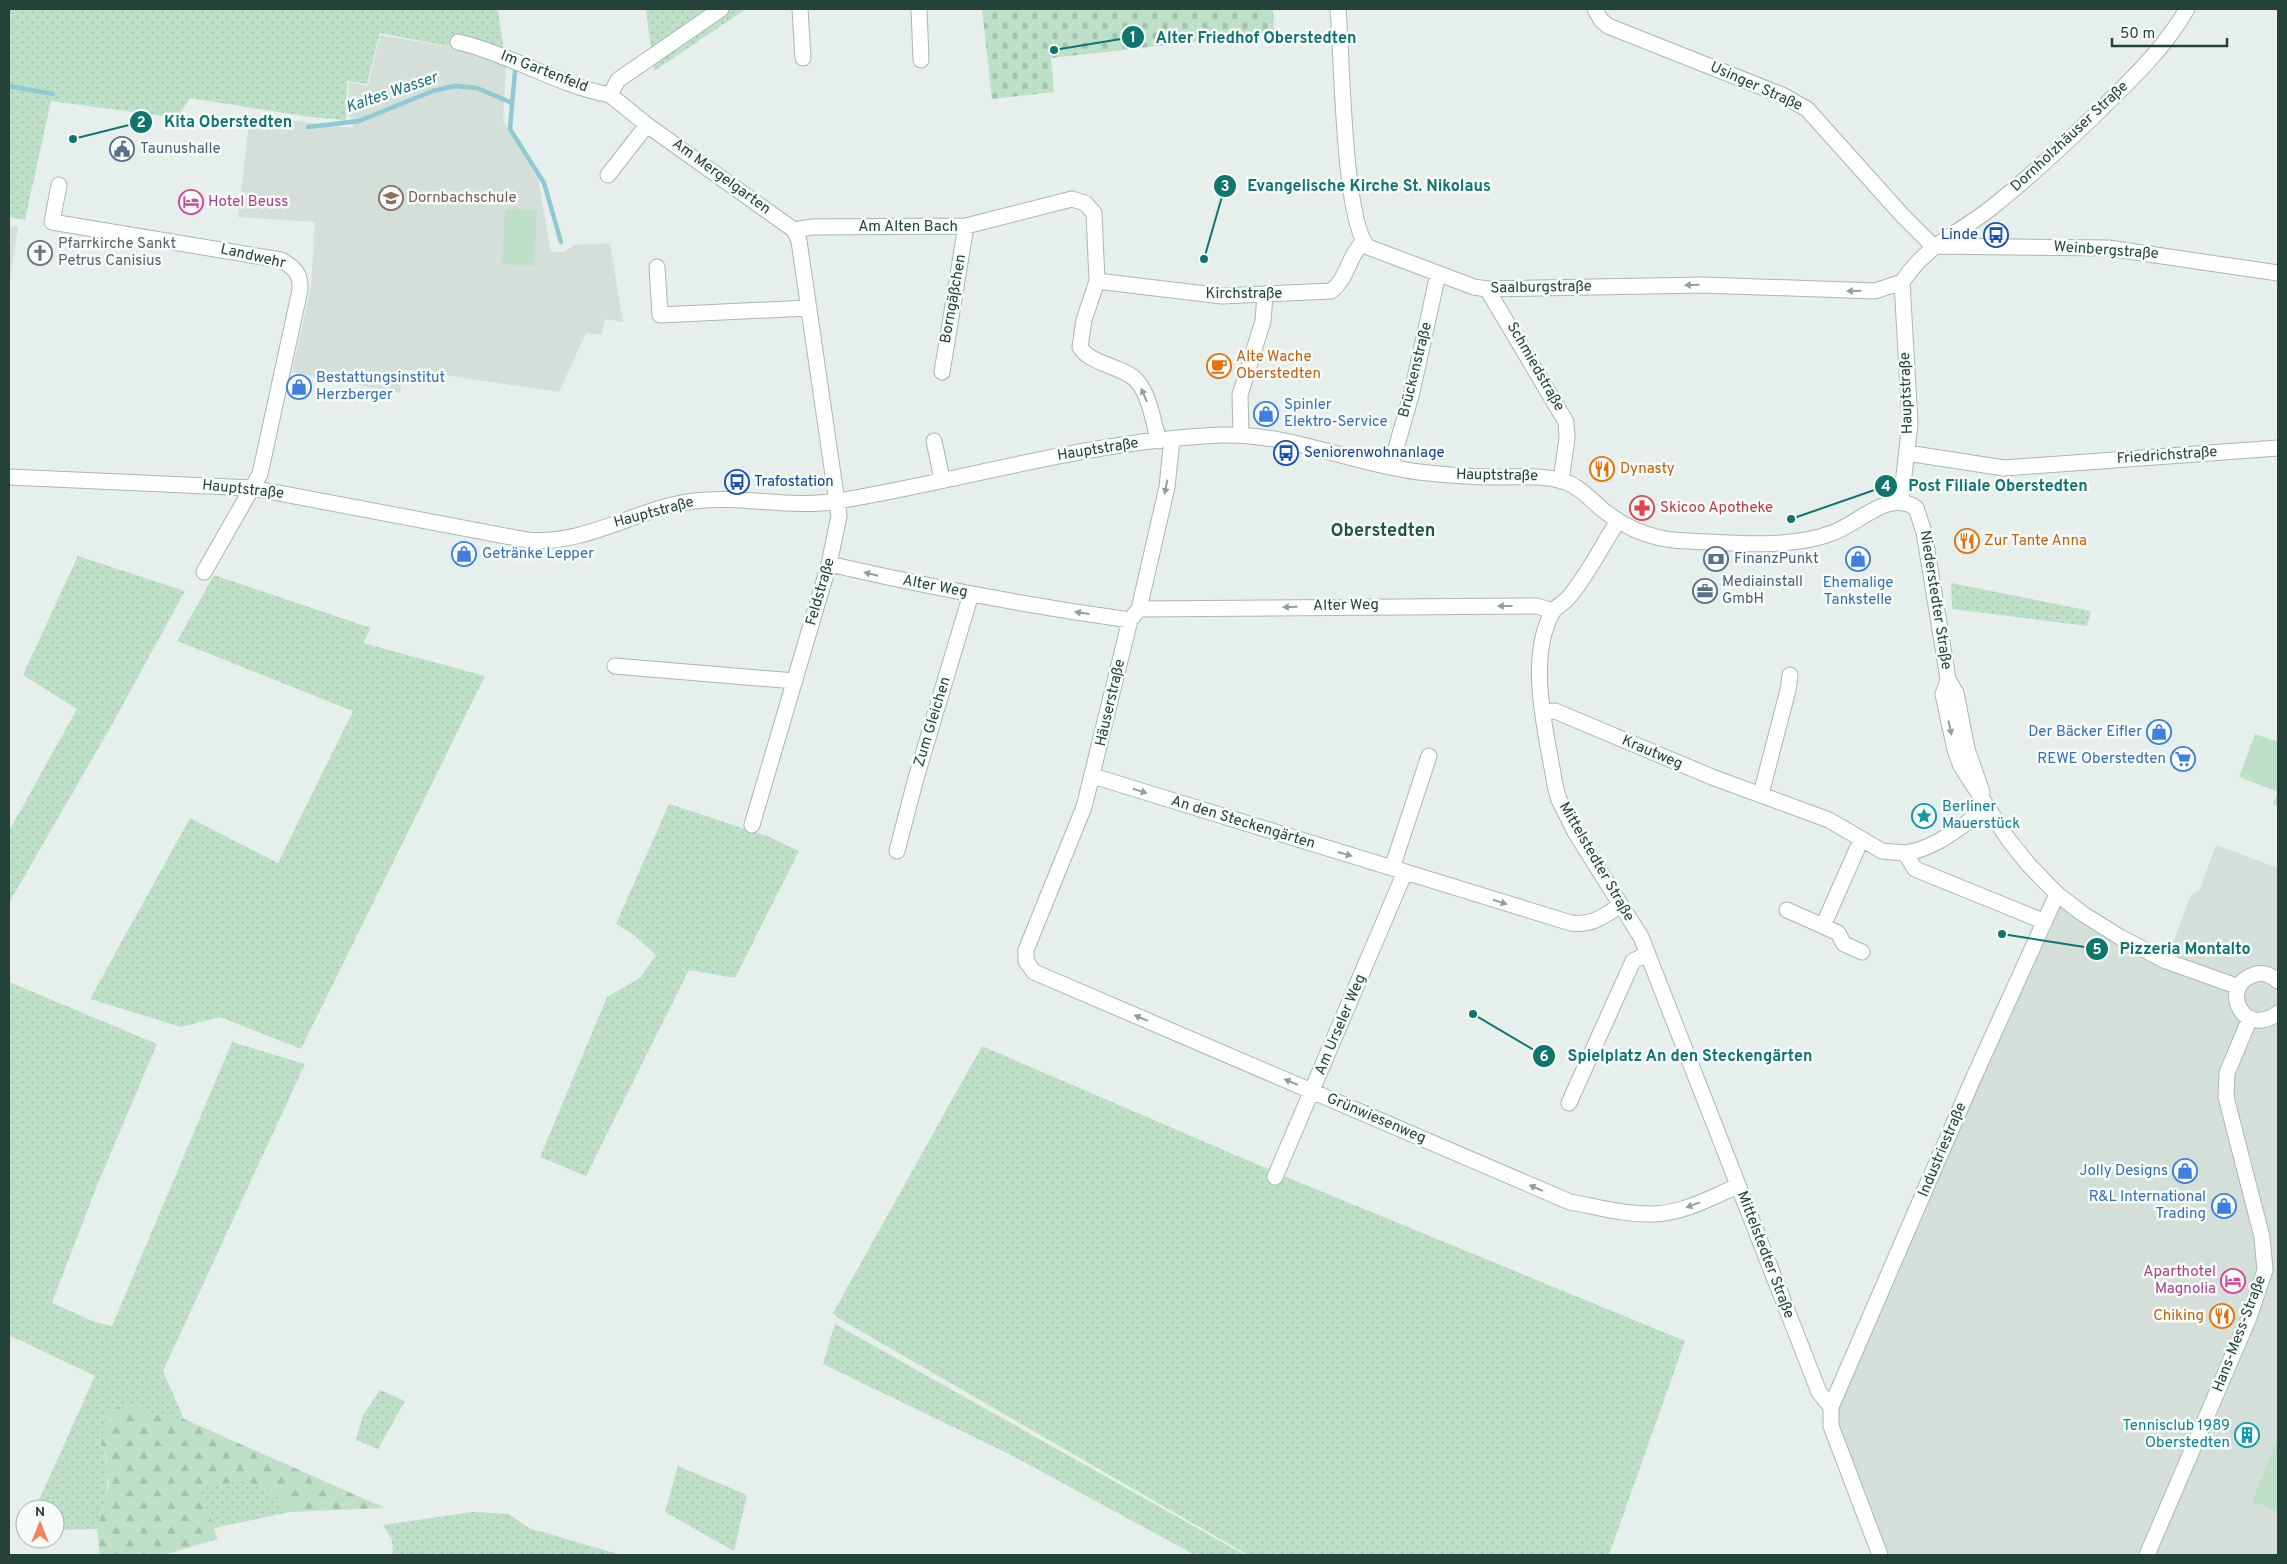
<svg xmlns="http://www.w3.org/2000/svg" width="2287" height="1564" viewBox="0 0 2287 1564" font-family="Overpass,sans-serif">
	<defs>
		<pattern id="green-dots" width="8" height="8" patternUnits="userSpaceOnUse" patternTransform="scale(1.25)"><rect width="8" height="8" fill="#bfe0c8"/><path d="M2 2h.1M6 6h.1" fill="none" stroke="#a4c1ad" stroke-width="1.8" stroke-linecap="round"/></pattern>
		<pattern id="forest-firs" width="22" height="20" patternUnits="userSpaceOnUse" patternTransform="scale(1.25)"><rect width="22" height="20" fill="#bfe0c8"/><path d="M5 1l3.5 6h-7zM16 11l3.5 6h-7z" fill="#a4c1ad"/></pattern>
		<pattern id="cemetery-stones" width="16" height="16" patternUnits="userSpaceOnUse" patternTransform="scale(1.25)"><rect width="16" height="16" fill="#bfe0c8"/><path d="M2 7V4a2 2 0 0 1 4 0v3zM10 15v-3a2 2 0 0 1 4 0v3z" fill="#a4c1ad"/></pattern>
	</defs>
	<rect width="100%" height="100%" fill="#e6efeb"/>
	<path fill="#d4dfda" d="M380,35L479,52L506,66L503,121L538,179L551,252H564L574,245L610,243L623,322L605,319L602,335L586,333L559,392L403,369L400,393L292,372L311,287L315,222L238,217L250,115L353,128V118L349,117L348,82L368,86Z
		M9,226L18,227L9,285Z
		M2216,845L2278,868V1555H1880L1831,1426L1836,1394L2057,894L2166,961L2191,895L2199,891Z"/>
	<path fill="url(#green-dots)" d="M9,9H498L506,66L479,52L379,33L380,31L367,84L347,81L346,120L310,117L190,98L177,118L51,101L25,220L9,217Z
		M646,9H746L654,71Z
		M78,556L185,591L110,728L9,903V831L77,709L23,675Z
		M214,575L371,628L363,643L485,676L301,1049L220,1017L181,1027L90,999L190,818L278,863L353,711L177,641Z
		M1951,583L2091,611L2087,626L1952,609Z
		M669,804L767,836L799,851L735,978L689,970L586,1176L540,1157L607,997L640,978L656,955L634,935L616,924Z
		M9,982L157,1044L96,1188L52,1303L95,1322L112,1326L232,1042L305,1064L163,1371L184,1419L153,1414L130,1404L101,1444C114,1478 106,1495 97,1529L55,1530V1509H35L95,1376L9,1335Z
		M982,1046L1284,1176L1685,1341L1609,1555H1248L838,1318L833,1313Z
		M835,1324L1245,1555H1195L1009,1454L823,1364Z
		M380,1390L405,1401L378,1449L356,1440L363,1415Z
		M678,1466L747,1495L734,1551L665,1512Z
		M243,1480L275,1494L290,1512L214,1528L199,1488Z
		M472,1512L509,1514L529,1528L621,1555H393L392,1540L383,1525Z"/>
	<path fill="url(#forest-firs)" d="M130,1404L153,1414L184,1419L385,1508L290,1512L275,1494L243,1480L200,1489L218,1539L163,1555H100L97,1529L109,1484L106,1457L101,1444L107,1411Z"/>
	<path fill="url(#cemetery-stones)" d="M982,9H1273L1274,33L1051,58L1054,92L992,99Z"/>
	<path fill="#bfe0c8" d="M505,209L537,210L534,266L502,264Z
		M2255,734L2278,742V806L2273,804L2278,792L2239,777Z
		M2278,1438V1512L2252,1501Z"/>
	<g fill="none" stroke-linecap="round" stroke-linejoin="round">
		<path stroke="#8ec9d4" stroke-width="4.5" d="M515,71L510,129L544,183L561,242
			M9,86L53,94
			M308,127L359,121L433,91L455,86L477,88L512,103"/>
		<defs>
			<path id="minor" d="M800,9L803,58
				M919,9L921,60
				M1338,9C1342,52 1343,222 1368,247L1474,287L1487,289L1703,285L1875,291L1902,282
				M1595,9L1601,20L1608,26L1782,95L1807,109L1902,215L1933,246
				M458,42C510,54 557,85 610,95L618,80L721,9
				M610,95L647,125L794,230
				M608,175L647,125
				M59,185L52,222L281,260C295,268 301,274 300,290L260,474L204,572
				M1933,246L2108,248L2278,273
				M657,267L660,315L809,308
				M1097,281L1084,320L1080,347C1089,364 1123,366 1136,380C1150,394 1153,423 1159,441
				M1487,289L1566,422L1567,438L1561,481
				M942,372L966,226
				M1241,435L1240,395L1263,321L1265,295
				M1172,439L1167,487L1139,609L1130,620L1084,807L1026,950V961L1034,972L1570,1202C1598,1207 1626,1215 1654,1214C1684,1213 1712,1197 1738,1186
				M934,441L942,479
				M1907,453L2004,468L2278,448
				M1391,466L1412,392L1438,274
				M9,477L252,488L527,540C585,546 637,508 694,501C741,495 791,509 838,501C965,480 1092,440 1222,435C1291,433 1352,464 1419,472C1445,475 1472,477 1498,477C1521,477 1541,475 1563,481C1579,486 1590,499 1603,510C1629,531 1656,541 1689,541C1733,543 1791,549 1832,533C1860,523 1889,489 1916,508L1924,532L1946,666L1948,680L1943,694L1955,750L1961,766L2008,839L2028,864L2057,894L2083,914L2120,937L2166,961L2239,987
				M1901,501L1910,424L1902,282C1928,243 1957,235 1991,208C2029,178 2064,145 2098,112C2131,80 2164,49 2187,9
				M1618,521C1602,545 1587,577 1568,598C1563,604 1555,607 1552,613C1526,661 1547,735 1555,785L1559,800L1575,832L1641,937L1819,1392L1831,1407
				M829,564C929,587 1029,606 1130,620
				M1139,609L1537,606L1553,611
				M615,666L795,681
				M1948,680L1956,693L1967,749L1982,792
				M1544,712L1555,711L1712,777L1829,820L1882,851L1905,853L1915,869L2043,921
				M1093,776L1571,923C1592,926 1604,916 1621,905
				M1761,794L1788,690L1790,675
				M752,825L829,564L839,516L799,241L794,230L812,227L966,226L1072,199L1085,203L1094,213L1097,281L1222,296L1331,291C1349,277 1346,260 1363,242
				M897,851L916,778L971,594
				M1905,853C1936,849 1962,825 1988,808
				M1392,868L1429,756
				M1787,910L1823,926L1861,840
				M1823,926L1838,933L1844,944L1862,952
				M2278,981C2271,975 2263,971 2253,975C2219,987 2243,1039 2278,1013
				M1569,1103L1633,961L1647,954
				M1275,1177L1405,872
				M1880,1555L1831,1426V1407L1973,1079L2057,894
				M2147,1555L2248,1320L2265,1270L2262,1237L2226,1097L2227,1073L2250,1018"/>
		</defs>
		<use href="#minor" stroke="#a8b8b2" stroke-width="17"/>
		<use href="#minor" stroke="#fff" stroke-width="15"/>
	</g>
	<defs><path id="oneway-solid" d="M-6-.8H1V-3.2L6.5 0L1 3.2V.8H-6Z" transform="scale(1.25)"/></defs>
	<g fill="#92a09c">
		<use href="#oneway-solid" transform="translate(1692 285) rotate(178)"/>
		<use href="#oneway-solid" transform="translate(1854 291) rotate(179)"/>
		<use href="#oneway-solid" transform="translate(1144 395) rotate(-113)"/>
		<use href="#oneway-solid" transform="translate(1166 487) rotate(101)"/>
		<use href="#oneway-solid" transform="translate(871 574) rotate(-167)"/>
		<use href="#oneway-solid" transform="translate(1505 606) rotate(-180)"/>
		<use href="#oneway-solid" transform="translate(1290 607) rotate(179)"/>
		<use href="#oneway-solid" transform="translate(1082 613) rotate(-172)"/>
		<use href="#oneway-solid" transform="translate(1950 728) rotate(78)"/>
		<use href="#oneway-solid" transform="translate(1140 791) rotate(18)"/>
		<use href="#oneway-solid" transform="translate(1345 854) rotate(16)"/>
		<use href="#oneway-solid" transform="translate(1500 902) rotate(17)"/>
		<use href="#oneway-solid" transform="translate(1141 1018) rotate(-157)"/>
		<use href="#oneway-solid" transform="translate(1291 1082) rotate(-157)"/>
		<use href="#oneway-solid" transform="translate(1536 1188) rotate(-157)"/>
		<use href="#oneway-solid" transform="translate(1693 1205) rotate(160)"/>
	</g>
	<defs>
		<symbol id="civic-ring" viewBox="-11 -11 22 22"><circle r="9.5" fill="#f7fbf9" stroke="#5c6f8a" stroke-width="1.5"/><path d="M-.6-6.5H3V-4.5H.6V-3L4-1V1h2V6H-6V1h2V-1L-.6-3ZM-1.2 2.5V6h2.4V2.5Z" fill="#5c6f8a"/></symbol>
		<symbol id="school-ring" viewBox="-11 -11 22 22"><circle r="9.5" fill="#f7fbf9" stroke="#8d6e63" stroke-width="1.5"/><path d="M0-5L7-2L0 1L-7-2ZM-4 1L0 2.5L4 1V4Q0 6-4 4Z" fill="#8d6e63"/></symbol>
		<symbol id="hotel-ring" viewBox="-11 -11 22 22"><circle r="9.5" fill="#f7fbf9" stroke="#d1479c" stroke-width="1.5"/><path d="M-6-4.5h1.5V1H6V5H4.5V3h-9V5H-6ZM-4 0a1.8 1.8 0 1 1 3.6 0ZM.5 0V-2.5h3Q6-2.5 6 0Z" fill="#d1479c"/></symbol>
		<symbol id="bus-ring" viewBox="-11 -11 22 22"><circle r="9.5" fill="#f7fbf9" stroke="#1a4fb4" stroke-width="1.5"/><path d="M-5-6H5V4H4V6H2V4H-2V6H-4V4H-5ZM-3.5-4V0h7V-4ZM-3.5 1.2v1.5H-2V1.2ZM2 1.2v1.5H3.5V1.2Z" fill="#1a4fb4"/></symbol>
		<symbol id="church-ring" viewBox="-11 -11 22 22"><circle r="9.5" fill="#f7fbf9" stroke="#6b7280" stroke-width="1.5"/><path d="M-1.2-6h2.4v3.5h3.3v2.4h-3.3V6h-2.4V-.1h-3.3v-2.4h3.3Z" fill="#6b7280"/></symbol>
		<symbol id="cafe-ring" viewBox="-11 -11 22 22"><circle r="9.5" fill="#f7fbf9" stroke="#e8710a" stroke-width="1.5"/><path d="M-5.5-4.5H6V0H3Q3 3.5 0 3.5H-2.5Q-5.5 3.5-5.5 0ZM3-3.2v2h1.7v-2ZM-6 4.5H4V6H-6Z" fill="#e8710a"/></symbol>
		<symbol id="shop-ring" viewBox="-11 -11 22 22"><circle r="9.5" fill="#f7fbf9" stroke="#3f7fe0" stroke-width="1.5"/><path d="M-5-2.5h2.3a2.7 3.5 0 0 1 5.4 0H5L5.5 6h-11ZM-1.5-2.5h3a1.5 2.3 0 0 0-3 0Z" fill="#3f7fe0"/></symbol>
		<symbol id="restaurant-ring" viewBox="-11 -11 22 22"><circle r="9.5" fill="#f7fbf9" stroke="#e8710a" stroke-width="1.5"/><path d="M-5-6h1v4h1v-4h1v4h1v-4h1v5L-1.5 .5V6h-2V.5L-5-1ZM5-6V6H3V1.5H1.5Q1.5-4 5-6Z" fill="#e8710a"/></symbol>
		<symbol id="pharmacy-ring" viewBox="-11 -11 22 22"><circle r="9.5" fill="#f7fbf9" stroke="#e0444e" stroke-width="1.5"/><path d="M-2-6h4v4h4v4h-4v4h-4v-4h-4v-4h4Z" fill="#e0444e"/></symbol>
		<symbol id="bank-ring" viewBox="-11 -11 22 22"><circle r="9.5" fill="#f7fbf9" stroke="#5c6f8a" stroke-width="1.5"/><path d="M-6-4H6V4H-6ZM0-2.3a2.3 2.3 0 1 0 0 4.6a2.3 2.3 0 1 0 0-4.6Z" fill="#5c6f8a"/></symbol>
		<symbol id="office-ring" viewBox="-11 -11 22 22"><circle r="9.5" fill="#f7fbf9" stroke="#5c6f8a" stroke-width="1.5"/><path d="M-6-3h4V-5.5h4V-3h4V5H-6ZM-1-4.5V-3h2v-1.5ZM-6 0V1H6V0Z" fill="#5c6f8a"/></symbol>
		<symbol id="supermarket-ring" viewBox="-11 -11 22 22"><circle r="9.5" fill="#f7fbf9" stroke="#3f7fe0" stroke-width="1.5"/><path d="M-6-5.5h2.5l.6 2H6L4.5 2H-2.5L-4.4-4H-6ZM-1.5 3.2a1.3 1.3 0 1 0 .1 0ZM3 3.2a1.3 1.3 0 1 0 .1 0Z" fill="#3f7fe0"/></symbol>
		<symbol id="sight-ring" viewBox="-11 -11 22 22"><circle r="9.5" fill="#f7fbf9" stroke="#0f9aa8" stroke-width="1.5"/><path d="M0-6L1.8-2.2L6-1.7L2.9 1.2L3.7 5.4L0 3.3L-3.7 5.4L-2.9 1.2L-6-1.7L-1.8-2.2Z" fill="#0f9aa8"/></symbol>
		<symbol id="building-ring" viewBox="-11 -11 22 22"><circle r="9.5" fill="#f7fbf9" stroke="#0f9aa8" stroke-width="1.5"/><path d="M-4-6H4V6H1V3H-1V6H-4ZM-2.5-4.3h1.7v1.8h-1.7ZM.8-4.3h1.7v1.8H.8ZM-2.5-1h1.7V.8h-1.7ZM.8-1h1.7V.8H.8Z" fill="#0f9aa8"/></symbol>
	</defs>
	<g fill-rule="evenodd">
		<use href="#civic-ring" x="108" y="135" width="28" height="28"/>
		<use href="#school-ring" x="377" y="184" width="28" height="28"/>
		<use href="#hotel-ring" x="177" y="188" width="28" height="28"/>
		<use href="#bus-ring" x="1982" y="221" width="28" height="28"/>
		<use href="#church-ring" x="26" y="239" width="28" height="28"/>
		<use href="#cafe-ring" x="1205" y="352" width="28" height="28"/>
		<use href="#shop-ring" x="285" y="373" width="28" height="28"/>
		<use href="#shop-ring" x="1252" y="400" width="28" height="28"/>
		<use href="#bus-ring" x="1272" y="439" width="28" height="28"/>
		<use href="#restaurant-ring" x="1588" y="455" width="28" height="28"/>
		<use href="#bus-ring" x="723" y="468" width="28" height="28"/>
		<use href="#pharmacy-ring" x="1628" y="494" width="28" height="28"/>
		<use href="#restaurant-ring" x="1953" y="527" width="28" height="28"/>
		<use href="#shop-ring" x="450" y="540" width="28" height="28"/>
		<use href="#bank-ring" x="1702" y="545" width="28" height="28"/>
		<use href="#shop-ring" x="1844" y="545" width="28" height="28"/>
		<use href="#office-ring" x="1691" y="577" width="28" height="28"/>
		<use href="#shop-ring" x="2145" y="718" width="28" height="28"/>
		<use href="#supermarket-ring" x="2169" y="745" width="28" height="28"/>
		<use href="#sight-ring" x="1910" y="802" width="28" height="28"/>
		<use href="#shop-ring" x="2171" y="1157" width="28" height="28"/>
		<use href="#shop-ring" x="2210" y="1192" width="28" height="28"/>
		<use href="#hotel-ring" x="2219" y="1267" width="28" height="28"/>
		<use href="#restaurant-ring" x="2208" y="1302" width="28" height="28"/>
		<use href="#building-ring" x="2233" y="1421" width="28" height="28"/>
	</g>
	<g text-anchor="middle" dominant-baseline="central" stroke-width="5" stroke-linejoin="round" paint-order="stroke">
		<g font-size="15" fill="#24423a" stroke="#f7fbf9">
			<text transform="translate(544 72) rotate(21)">Im Gartenfeld</text>
			<text transform="translate(1756 87) rotate(24)">Usinger Straße</text>
			<text transform="translate(2070 137) rotate(-43)">Dornholzhäuser Straße</text>
			<text transform="translate(721 177) rotate(36)">Am Mergelgarten</text>
			<text x="908" y="227">Am Alten Bach</text>
			<text transform="translate(2106 251) rotate(4)">Weinbergstraße</text>
			<text transform="translate(253 257) rotate(13)">Landwehr</text>
			<text transform="translate(1541 288) rotate(-1)">Saalburgstraße</text>
			<text x="1244" y="294">Kirchstraße</text>
			<text transform="translate(954 299) rotate(-80)">Borngäßchen</text>
			<text transform="translate(1535 367) rotate(60)">Schmiedstraße</text>
			<text transform="translate(1416 370) rotate(-76)">Brückenstraße</text>
			<text transform="translate(1907 393) rotate(-92)">Hauptstraße</text>
			<text transform="translate(1098 450) rotate(-9)">Hauptstraße</text>
			<text transform="translate(2167 456) rotate(-4)">Friedrichstraße</text>
			<text transform="translate(1497 476) rotate(1)">Hauptstraße</text>
			<text transform="translate(243 490) rotate(6)">Hauptstraße</text>
			<text transform="translate(654 513) rotate(-15)">Hauptstraße</text>
			<text transform="translate(935 587) rotate(11)">Alter Weg</text>
			<text transform="translate(821 592) rotate(-74)">Feldstraße</text>
			<text transform="translate(1935 600) rotate(81)">Niederstedter Straße</text>
			<text transform="translate(1346 606) rotate(-1)">Alter Weg</text>
			<text transform="translate(1111 703) rotate(-77)">Häuserstraße</text>
			<text transform="translate(933 722) rotate(-73)">Zum Gleichen</text>
			<text transform="translate(1652 753) rotate(23)">Krautweg</text>
			<text transform="translate(1243 823) rotate(17)">An den Steckengärten</text>
			<text transform="translate(1596 862) rotate(60)">Mittelstedter Straße</text>
			<text transform="translate(1341 1025) rotate(-67)">Am Urseler Weg</text>
			<text transform="translate(1376 1119) rotate(23)">Grünwiesenweg</text>
			<text transform="translate(1943 1150) rotate(-67)">Industriestraße</text>
			<text transform="translate(1765 1255) rotate(69)">Mittelstedter Straße</text>
			<text transform="translate(2240 1334) rotate(-69)">Hans-Mess-Straße</text>
		</g>
		<g font-size="15" fill="#4e5e75" stroke="#f7fbf9" text-anchor="start">
			<text x="140" y="149">Taunushalle</text>
			<text x="1734" y="559">FinanzPunkt</text>
			<text x="1722" y="582">Mediainstall<tspan x="1722" dy="17">GmbH</tspan></text>
		</g>
		<g font-size="15" fill="#785e54" stroke="#f7fbf9" text-anchor="start">
			<text x="408" y="198">Dornbachschule</text>
		</g>
		<g font-size="15" fill="#b23c85" stroke="#f7fbf9" text-anchor="start">
			<text x="208" y="202">Hotel Beuss</text>
			<text x="2216" y="1272" text-anchor="end">Aparthotel<tspan x="2216" dy="17">Magnolia</tspan></text>
		</g>
		<g font-size="15" fill="#164399" stroke="#f7fbf9" text-anchor="start">
			<text x="1978" y="235" text-anchor="end">Linde</text>
			<text x="1304" y="453">Seniorenwohnanlage</text>
			<text x="754" y="482">Trafostation</text>
		</g>
		<g font-size="15" fill="#5b616d" stroke="#f7fbf9" text-anchor="start">
			<text x="58" y="244">Pfarrkirche Sankt<tspan x="58" dy="17">Petrus Canisius</tspan></text>
		</g>
		<g font-size="15" fill="#c56008" stroke="#f7fbf9" text-anchor="start">
			<text x="1236" y="357">Alte Wache<tspan x="1236" dy="17">Oberstedten</tspan></text>
			<text x="1620" y="469">Dynasty</text>
			<text x="1984" y="541">Zur Tante Anna</text>
			<text x="2204" y="1316" text-anchor="end">Chiking</text>
		</g>
		<g font-size="15" fill="#366cbe" stroke="#f7fbf9" text-anchor="end">
			<text x="316" y="378" text-anchor="start">Bestattungsinstitut<tspan x="316" dy="17">Herzberger</tspan></text>
			<text x="1284" y="405" text-anchor="start">Spinler<tspan x="1284" dy="17">Elektro-Service</tspan></text>
			<text x="482" y="554" text-anchor="start">Getränke Lepper</text>
			<text x="1858" y="583" text-anchor="middle">Ehemalige<tspan x="1858" dy="17">Tankstelle</tspan></text>
			<text x="2142" y="732">Der Bäcker Eifler</text>
			<text x="2166" y="759">REWE Oberstedten</text>
			<text x="2168" y="1171">Jolly Designs</text>
			<text x="2206" y="1197">R&amp;L International<tspan x="2206" dy="17">Trading</tspan></text>
		</g>
		<g font-size="15" fill="#be3a42" stroke="#f7fbf9" text-anchor="start">
			<text x="1660" y="508">Skicoo Apotheke</text>
		</g>
		<g font-size="15" fill="#0d838f" stroke="#f7fbf9" text-anchor="start">
			<text x="1942" y="807">Berliner<tspan x="1942" dy="17">Mauerstück</tspan></text>
			<text x="2230" y="1426" text-anchor="end">Tennisclub 1989<tspan x="2230" dy="17">Oberstedten</tspan></text>
		</g>
		<g font-size="16" font-style="italic" fill="#1c6f80" stroke="#f7fbf9">
			<text transform="translate(392 93) rotate(-19)">Kaltes Wasser</text>
		</g>
		<g font-size="18" font-weight="bold" fill="#1f5548" stroke="#f7fbf9">
			<text x="1383" y="531">Oberstedten</text>
		</g>
	</g>
	<path fill="none" stroke="#0f766e" stroke-width="2" d="M1054 50L1133 37M73 139L141 122M1204 259L1225 186M1791 519L1886 486M2002 934L2097 949M1473 1014L1544 1056"/>
	<g fill="#0f766e" stroke="#f7fbf9" stroke-width="2">
		<circle cx="1054" cy="50" r="5"/>
		<circle cx="73" cy="139" r="5"/>
		<circle cx="1204" cy="259" r="5"/>
		<circle cx="1791" cy="519" r="5"/>
		<circle cx="2002" cy="934" r="5"/>
		<circle cx="1473" cy="1014" r="5"/>
		<circle cx="1133" cy="37" r="12"/>
		<circle cx="141" cy="122" r="12"/>
		<circle cx="1225" cy="186" r="12"/>
		<circle cx="1886" cy="486" r="12"/>
		<circle cx="2097" cy="949" r="12"/>
		<circle cx="1544" cy="1056" r="12"/>
	</g>
	<g font-size="15" text-anchor="middle" font-weight="bold" fill="#fff">
		<text x="1133" y="42">1</text>
		<text x="141" y="127">2</text>
		<text x="1225" y="191">3</text>
		<text x="1886" y="491">4</text>
		<text x="2097" y="954">5</text>
		<text x="1544" y="1061">6</text>
	</g>
	<g font-size="16" text-anchor="middle" font-weight="bold" fill="#0f766e" stroke="#f7fbf9" stroke-width="5" stroke-linejoin="round" paint-order="stroke">
		<text x="1256" y="43">Alter Friedhof Oberstedten</text>
		<text x="228" y="127">Kita Oberstedten</text>
		<text x="1369" y="191">Evangelische Kirche St. Nikolaus</text>
		<text x="1998" y="491">Post Filiale Oberstedten</text>
		<text x="2185" y="954">Pizzeria Montalto</text>
		<text x="1690" y="1061">Spielplatz An den Steckengärten</text>
	</g>
	<rect width="2287" height="1564" fill="none" stroke="#24423a" stroke-width="20"/>
	<g transform="translate(40 1524)"><circle r="24" fill="#f7fbf9" stroke="#a3b1ad"/>
	<path d="M0-4L9 19L0 12L-9 19Z" fill="#f4845f"/>
	<text y="-8" font-size="14" font-weight="bold" text-anchor="middle" fill="#24423a">N</text>
	</g>
	<path d="M2112 38v8h115v-8" fill="none" stroke="#24423a" stroke-width="2.5"/>
	<text x="2120" y="38" font-size="15" fill="#24423a" stroke="#f7fbf9" stroke-width="4" paint-order="stroke">50 m</text>
</svg>
